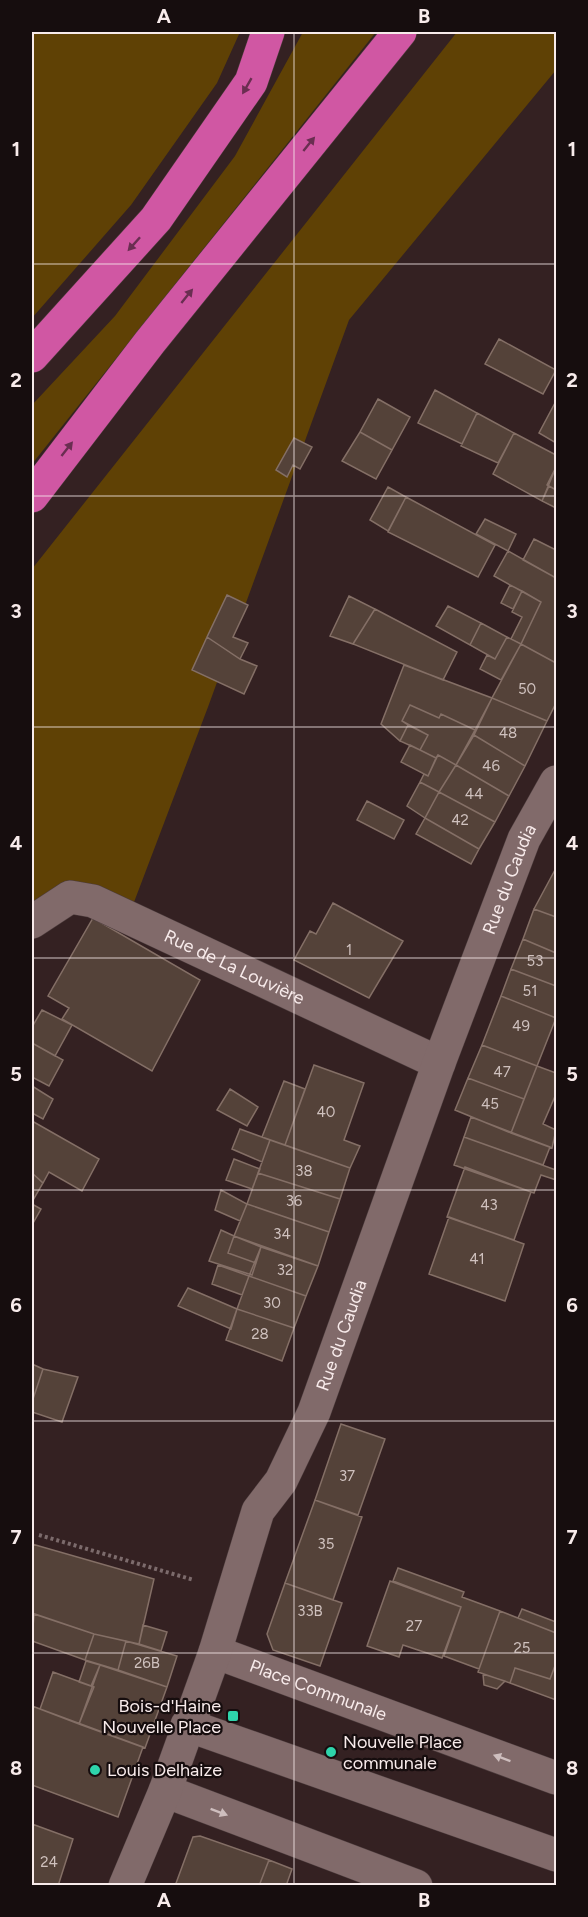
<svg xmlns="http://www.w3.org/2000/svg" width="588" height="1917" viewBox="0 0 588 1917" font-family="Figtree,sans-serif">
	<rect width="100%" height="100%" fill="#342122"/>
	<path fill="#5f4105" d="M32,32H240L217,83L131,205L32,318Z
		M303,32H376L32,464V405L115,316L235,156Z
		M457,32H556V70L349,320L208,707L128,918L93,901L32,922V569Z"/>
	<path fill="#544239" stroke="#846f66" stroke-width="1.5" d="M499,339L556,370L543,394L485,364Z
		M435,390L477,413L462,444L418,423Z
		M378,399L410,417L392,450L360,432Z
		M556,401V443L539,433Z
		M477,413L514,433L498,463L461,446Z
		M360,432L392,450L376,479L342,461Z
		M514,433L556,455V467L542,501L493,474Z
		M294,438L312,447L300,469L293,465L287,477L276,470Z
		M556,467V490L547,485Z
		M549,486L556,490V508L542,501Z
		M388,487L406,497L388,531L370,520Z
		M406,497L495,545L478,577L388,532Z
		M485,519L516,534L508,551L476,534Z
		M534,539L556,550V578L523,560Z
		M508,551L556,578V663L521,644L541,602L494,576Z
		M510,585L522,591L513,609L501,603Z
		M522,591L541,602L521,644L511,639L522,617L512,612Z
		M227,595L248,605L233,637L248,643L240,659L207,637Z
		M349,596L375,609L353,644L330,636Z
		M448,606L481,623L470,645L436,626Z
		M375,609L457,652L443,680L353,644Z
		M481,623L507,637L495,659L470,645Z
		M207,637L240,659L257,666L244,694L192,670Z
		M507,637L521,644L501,680L480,669L487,655L495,659Z
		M521,644L556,663V703L547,721L492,698Z
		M404,665L492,698L475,730L441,714L439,718L410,705L402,721L408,725L400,741L381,724Z
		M492,698L547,721L525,766L474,735Z
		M410,705L439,718L441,714L475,730L456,765L438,755L436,758L420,750L428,735L402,721Z
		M408,725L428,735L420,750L400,741Z
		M474,735L525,766L509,796L456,765Z
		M410,745L436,758L428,776L401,762Z
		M438,755L456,765L439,792L420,782L424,774L428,776Z
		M456,765L509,796L495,822L439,792Z
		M420,782L439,792L425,818L407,806Z
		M439,792L495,822L479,849L425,818Z
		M367,801L404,820L394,839L357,820Z
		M425,818L479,849L471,864L416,834Z
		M556,868V917L534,909Z
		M333,903L403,941L369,998L294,960L310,931L316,934Z
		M534,909L556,917V953L523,939Z
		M93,918L200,980L152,1071L62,1019L69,1008L48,996Z
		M523,939L556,953V986L511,969Z
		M511,969L556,986V1018L501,996Z
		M501,996L556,1018L537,1066L482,1045Z
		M42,1010L72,1025L55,1056L32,1043V1027Z
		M32,1043L63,1060L49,1086L32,1077Z
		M482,1045L537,1066L524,1099L468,1078Z
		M314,1065L364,1083L344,1140L360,1146L350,1168L285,1145Z
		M537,1066L556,1073V1094L543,1124L556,1130L552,1148L511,1133Z
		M468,1078L524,1099L511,1133L455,1110Z
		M284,1081L305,1089L285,1145L262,1137Z
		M32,1086L53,1099L43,1119L32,1113Z
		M230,1089L258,1107L247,1126L217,1110Z
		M471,1117L550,1147L543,1165L464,1137Z
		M32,1121L99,1159L82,1191L49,1172L43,1183L32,1173Z
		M240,1129L270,1140L262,1162L232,1149Z
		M464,1137L556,1170V1180L541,1175L534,1193L454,1165Z
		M270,1140L350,1168L340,1199L258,1173Z
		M234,1159L260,1169L252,1189L226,1180Z
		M465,1167L531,1192L514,1240L447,1217Z
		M32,1173L43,1183L32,1202Z
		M258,1173L340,1199L329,1232L247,1204Z
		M221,1190L247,1204L240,1221L215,1210Z
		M32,1204L41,1209L32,1225Z
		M247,1204L329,1232L318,1266L234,1236Z
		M449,1217L524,1244L505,1301L429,1274Z
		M221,1230L234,1236L228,1253L256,1263L252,1275L209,1261Z
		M234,1236L261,1247L256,1263L228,1253Z
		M261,1247L318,1266L306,1296L249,1276Z
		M218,1265L249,1276L242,1295L212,1284Z
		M249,1276L306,1296L294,1328L237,1309Z
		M188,1288L237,1309L231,1329L178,1306Z
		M237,1309L294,1328L282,1361L226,1340Z
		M32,1364L43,1369L32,1402Z
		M43,1369L78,1377L62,1422L32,1412V1402Z
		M341,1424L385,1439L358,1515L315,1500Z
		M315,1500L362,1517L333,1600L285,1583Z
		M32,1544L154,1579L139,1644L94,1634L32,1613Z
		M398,1568L464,1592L462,1597L500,1611L479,1669L444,1656L461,1607L393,1581Z
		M390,1581L461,1607L442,1658L403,1645L399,1657L367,1646Z
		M285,1583L342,1603L320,1666L273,1650L267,1634Z
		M522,1609L556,1622V1633L518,1618Z
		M500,1611L556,1633V1663L550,1679L515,1668L510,1683L478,1672Z
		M34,1614L94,1634L85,1660L32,1641Z
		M143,1625L167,1632L161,1651L139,1644Z
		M94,1634L126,1641L118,1670L85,1660Z
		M126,1641L177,1656L167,1687L118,1670Z
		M86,1661L100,1665L91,1686L79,1682Z
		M556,1663V1700L510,1683L515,1668L550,1679Z
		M100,1665L167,1687L145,1748L79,1724Z
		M53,1672L94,1687L79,1724L40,1709Z
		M483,1674L505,1681L497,1689L484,1685Z
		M32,1706L143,1747L118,1817L32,1785Z
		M32,1824L73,1839L58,1886H32Z
		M200,1836L269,1860L259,1886H175L193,1837Z
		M269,1860L292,1869L286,1886H259Z"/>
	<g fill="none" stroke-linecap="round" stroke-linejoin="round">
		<defs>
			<g id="minor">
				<path id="s1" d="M32,922L70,897L93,901L439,1063"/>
				<path id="s2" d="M215,1652L556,1778"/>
				<path d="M187,1725L556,1855"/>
				<path d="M165,1791L416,1886"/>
				<path id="s3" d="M125,1886L165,1791L215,1652L258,1511L281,1481L314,1412L439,1063L524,839L556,782"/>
			</g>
			<path id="highway" d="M32,356L156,219L251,82L268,32
				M32,496L150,342L400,32"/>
		</defs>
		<use href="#minor" stroke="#4c3c3d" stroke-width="34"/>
		<use href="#highway" stroke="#4c3c3d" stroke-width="34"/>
		<path stroke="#7c6b6c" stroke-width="4" stroke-dasharray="3 3" stroke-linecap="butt" d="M39,1535L194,1580"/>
		<use href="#minor" stroke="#816a6a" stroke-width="33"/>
		<use href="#highway" stroke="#d057a3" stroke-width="33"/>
	</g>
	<defs><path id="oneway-solid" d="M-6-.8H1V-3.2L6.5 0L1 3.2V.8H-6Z" transform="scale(1.5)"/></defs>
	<g fill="#6a2e51">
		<use href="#oneway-solid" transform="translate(247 86) rotate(120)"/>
		<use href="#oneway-solid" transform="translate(309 144) rotate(-51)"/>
		<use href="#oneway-solid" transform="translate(134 244) rotate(132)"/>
		<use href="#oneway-solid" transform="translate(187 296) rotate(-51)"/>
		<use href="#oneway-solid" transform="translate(67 449) rotate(-52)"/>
	</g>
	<g fill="#cebebe">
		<use href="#oneway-solid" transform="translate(502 1758) rotate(-160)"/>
		<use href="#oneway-solid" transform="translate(219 1812) rotate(21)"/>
	</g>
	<path fill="none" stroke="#f8ebeb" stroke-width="1.5" stroke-opacity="0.55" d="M294,32V1886M32,264H556M32,496H556M32,727H556M32,958H556M32,1190H556M32,1421H556M32,1653H556"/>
	<g fill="#2ed4ab" stroke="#160d0e" stroke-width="2">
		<rect x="227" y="1710" width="12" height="12" rx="3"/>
		<circle cx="331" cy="1752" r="6"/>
		<circle cx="95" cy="1770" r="6"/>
	</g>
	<g text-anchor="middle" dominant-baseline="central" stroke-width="4.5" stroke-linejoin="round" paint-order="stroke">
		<g font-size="15" fill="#cfc1be">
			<text x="527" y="689">50</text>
			<text x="508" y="733">48</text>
			<text x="491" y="766">46</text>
			<text x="474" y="794">44</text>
			<text x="460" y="820">42</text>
			<text x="349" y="950">1</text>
			<text x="535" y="961">53</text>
			<text x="530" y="991">51</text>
			<text x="521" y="1026">49</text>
			<text x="502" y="1072">47</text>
			<text x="490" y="1104">45</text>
			<text x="326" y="1112">40</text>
			<text x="304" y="1171">38</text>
			<text x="294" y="1201">36</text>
			<text x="489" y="1205">43</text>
			<text x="282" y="1234">34</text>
			<text x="477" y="1259">41</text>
			<text x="285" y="1270">32</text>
			<text x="272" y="1303">30</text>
			<text x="260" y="1334">28</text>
			<text x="347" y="1476">37</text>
			<text x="326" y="1544">35</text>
			<text x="310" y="1611">33B</text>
			<text x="414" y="1626">27</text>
			<text x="522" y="1648">25</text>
			<text x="147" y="1663">26B</text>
			<text x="49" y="1862">24</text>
		</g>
		<g font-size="18" fill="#f8ebeb" stroke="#160d0e">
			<text stroke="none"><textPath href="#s3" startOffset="1080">Rue du Caudia</textPath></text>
			<text stroke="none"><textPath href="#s1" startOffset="225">Rue de La Louvière</textPath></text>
			<text stroke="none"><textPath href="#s3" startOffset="594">Rue du Caudia</textPath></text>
			<text stroke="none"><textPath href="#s2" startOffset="110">Place Communale</textPath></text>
		</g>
		<g font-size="18" fill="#f8ebeb" stroke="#160d0e" text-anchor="start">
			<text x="221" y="1706" text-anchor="end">Bois-d'Haine<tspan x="221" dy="21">Nouvelle Place</tspan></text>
			<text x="343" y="1742">Nouvelle Place<tspan x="343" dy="21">communale</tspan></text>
			<text x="107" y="1770">Louis Delhaize</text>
		</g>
	</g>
	<rect width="588" height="1917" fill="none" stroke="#160d0e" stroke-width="66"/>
	<rect x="33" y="33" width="522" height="1851" fill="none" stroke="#f8ebeb" stroke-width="2"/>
	<g font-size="20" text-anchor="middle" font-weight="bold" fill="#f8ebeb">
		<text x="164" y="23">A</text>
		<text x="424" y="23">B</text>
		<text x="16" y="156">1</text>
		<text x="572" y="156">1</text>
		<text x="16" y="387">2</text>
		<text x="572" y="387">2</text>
		<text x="16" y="618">3</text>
		<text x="572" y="618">3</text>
		<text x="16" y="850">4</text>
		<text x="572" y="850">4</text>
		<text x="16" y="1081">5</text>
		<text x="572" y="1081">5</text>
		<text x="16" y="1312">6</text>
		<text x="572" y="1312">6</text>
		<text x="16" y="1544">7</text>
		<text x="572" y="1544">7</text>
		<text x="16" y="1775">8</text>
		<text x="572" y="1775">8</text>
		<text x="164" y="1907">A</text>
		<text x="424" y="1907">B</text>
	</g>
</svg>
